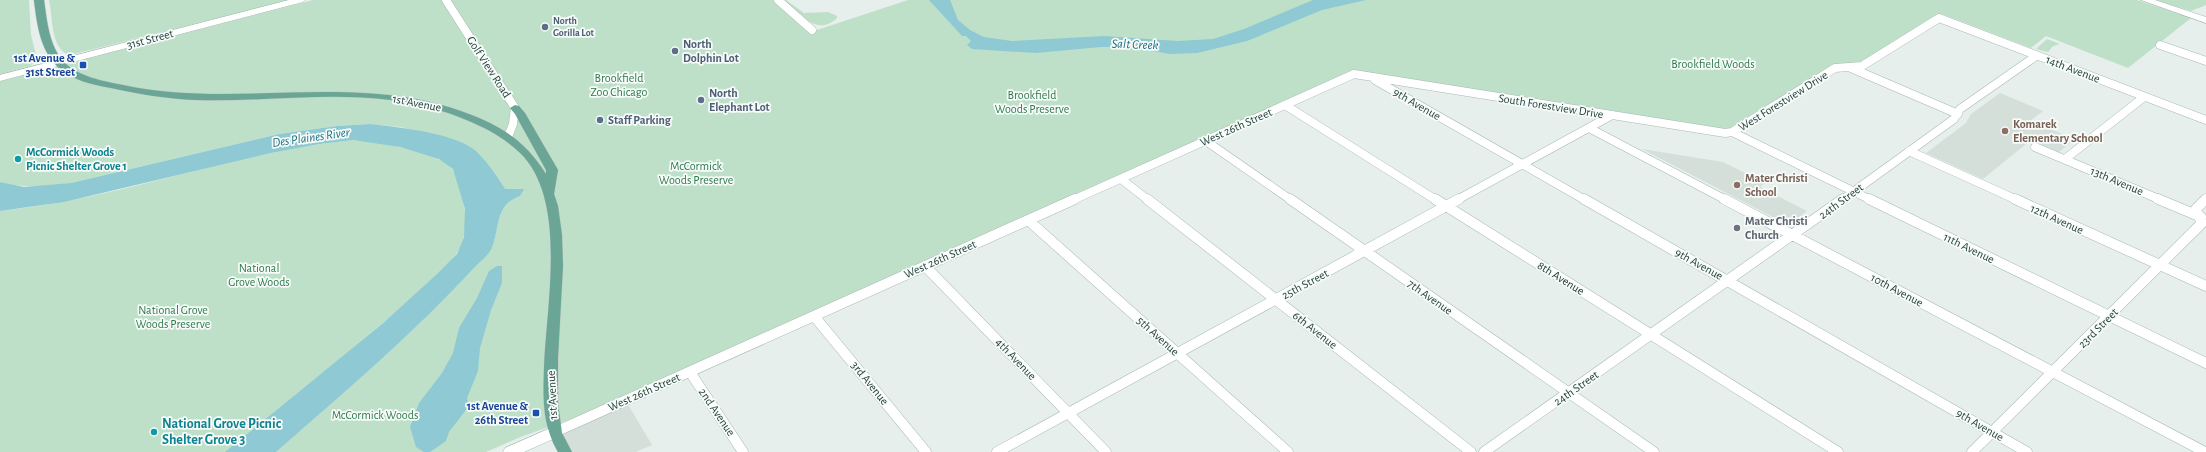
<svg xmlns="http://www.w3.org/2000/svg" width="2206" height="452" viewBox="0 0 2206 452" font-family="'Alegreya Sans',sans-serif">
	<rect width="100%" height="100%" fill="#e6efeb"/>
	<path fill="#d4dfda" d="M2000,93L2043,111L2030,121L2075,139L2059,152L2031,140L1983,179L1926,153L1966,123L1971,114Z
		M1642,149L1723,162L1765,183L1760,187L1807,211L1788,225Z
		M626,401L652,445L636,452H567L557,433Z"/>
	<path fill="#bfe0c8" d="M0,0H29L31,35L37,59L30,66L0,74Z
		M49,0H290L70,55C50,50 53,16 49,0Z
		M313,0H775L811,32L908,0H2137L2191,18L2128,68L2046,36L2031,48L1942,14L1860,62L1842,64L1728,130L1356,73L579,416L518,438L486,452H276C345,392 414,333 476,266C481,261 489,255 492,248C500,227 495,205 520,196L523,189L505,190L493,171L438,136L401,127L370,124L337,126L279,134L71,183C47,186 24,189 0,182V81Z
		M786,0L804,13L828,12L837,16V18C818,37 798,14 784,1Z
		M2153,0H2206V5L2191,11Z
		M2047,39L2060,44L2053,46L2048,52L2036,49Z
		M353,140C374,142 442,151 453,170C459,178 460,192 463,202C468,218 466,241 456,254C441,275 418,292 399,309C343,358 283,403 226,452H0V211C120,199 234,152 353,140Z"/>
	<path fill="#8ec9d4" d="M929,0H950L958,20L970,30L984,37L1012,41L1104,36L1178,41L1213,39L1244,29L1313,0H1366L1322,10L1247,41L1197,53L1170,54L1130,47H1101L1036,53L972,49L967,45L971,41L966,36H962Z
		M370,124C397,127 457,133 477,152C488,163 497,176 505,189H524L520,196C495,205 500,227 492,248C489,255 481,261 476,266C414,333 345,392 276,452H225L382,324L436,275L457,254L464,237L465,209L453,169L439,159L400,147L353,140L320,144L271,153L64,202L0,211V182L24,187L71,183L279,134L337,126Z
		M497,266H502V283L491,310L480,348L478,371L467,398L469,406L449,432L446,441L430,452H424L416,447L410,427L419,403L442,373L453,353L459,328L477,298L489,271Z"/>
	<g fill="none" stroke-linecap="round" stroke-linejoin="round">
		<defs>
			<path id="street-far1" d="M446,0L515,108L513,124L508,137
				M778,0L812,30
				M2160,45L2206,61
				M1851,68L1958,114
				M1375,80L1585,200
				M1285,105L1436,200
				M1589,128L1726,200
				M1732,132L1871,200
				M1206,141L1291,200
				M2035,147L2161,200
				M1909,151L2017,200
				M2065,159L2144,97
				M1121,179L1148,200
				M1073,200L1354,74L1725,133L1732,132L1835,68L1862,66L1939,18L2206,120
				M1457,200L1612,115
				M1842,200L1954,119L1960,109L2036,56"/>
			<path id="street" d="M1147,199L1471,452
				M1290,199L1654,452
				M1435,199L1838,452
				M1584,199L2027,452
				M1724,199L2205,452
				M1869,199L2206,363
				M2015,199L2206,286
				M2158,199L2201,217
				M1028,220L1288,452
				M925,266L1106,452
				M814,316L926,452
				M690,372L743,452
				M555,432L1075,199
				M997,452L1459,199
				M1484,452L1843,199
				M1972,452L2202,223L2196,209L2206,199"/>
			<path id="secondary" d="M289,0H305L303,2L0,81V75Z
				M2141,0H2155L2206,17V23Z
				M555,426L560,428L562,432L560,436L524,452H503L505,448Z"/>
			<path id="primary" d="M34,0H44C47,21 49,46 64,62C79,77 103,81 123,85C239,110 355,70 469,114C503,127 526,142 546,174V170L515,114L510,108L515,105L519,106L525,113L558,170L554,194L558,206L562,235L563,266L558,358V403L562,433L572,452H558C542,425 543,398 544,368C546,308 567,206 524,157C513,145 497,134 482,127C454,113 422,104 391,100C327,92 261,102 196,100C167,99 139,94 111,88C93,85 72,80 59,68C40,51 37,24 34,0Z"/>
		</defs>
		<use href="#street-far1" stroke="#a8b8b2" stroke-width="9"/>
		<use href="#street" stroke="#a8b8b2" stroke-width="11"/>
		<use href="#secondary" stroke="#a4bbb3" stroke-width="1"/>
		<use href="#primary" stroke="#c2cac8" stroke-width="1"/>
		<use href="#street-far1" stroke="#fff" stroke-width="8"/>
		<use href="#street" stroke="#fff" stroke-width="10"/>
		<use href="#secondary" fill="#fff" fill-rule="evenodd"/>
		<use href="#primary" fill="#6aa596" fill-rule="evenodd"/>
	</g>
	<g fill="#5c6f8a" stroke="#f7fbf9" stroke-width="1.5">
		<circle cx="545" cy="27" r="4"/>
		<circle cx="675" cy="51" r="4"/>
		<circle cx="701" cy="100" r="4"/>
		<circle cx="600" cy="120" r="4"/>
	</g>
	<g fill="#1a4fb4" stroke="#f7fbf9" stroke-width="1.5">
		<rect x="79" y="61" width="8" height="8" rx="2"/>
		<rect x="532" y="409" width="8" height="8" rx="2"/>
	</g>
	<g fill="#8d6e63" stroke="#f7fbf9" stroke-width="1.5">
		<circle cx="2005" cy="131" r="4"/>
		<circle cx="1737" cy="185" r="4"/>
	</g>
	<g fill="#0f9aa8" stroke="#f7fbf9" stroke-width="1.5">
		<circle cx="18" cy="159" r="4"/>
		<circle cx="154" cy="432" r="4"/>
	</g>
	<circle fill="#6b7280" stroke="#f7fbf9" stroke-width="1.5" cx="1737" cy="228" r="4"/>
	<g text-anchor="middle" dominant-baseline="central" stroke-width="3.5" stroke-linejoin="round" paint-order="stroke">
		<g font-size="10" font-weight="bold" fill="#4e5e75" stroke="#f7fbf9" text-anchor="start">
			<text x="553" y="21">North<tspan x="553" dy="12">Gorilla Lot</tspan></text>
		</g>
		<g font-size="12" fill="#24423a" stroke="#f7fbf9">
			<text transform="translate(150 39) rotate(-15)">31st Street</text>
			<text transform="translate(489 67) rotate(57)">Golf View Road</text>
			<text transform="translate(2073 69) rotate(21)">14th Avenue</text>
			<text transform="translate(1783 101) rotate(-32)">West Forestview Drive</text>
			<text transform="translate(417 103) rotate(11)">1st Avenue</text>
			<text transform="translate(1417 104) rotate(30)">9th Avenue</text>
			<text transform="translate(1551 106) rotate(9)">South Forestview Drive</text>
			<text transform="translate(1236 127) rotate(-24)">West 26th Street</text>
			<text transform="translate(2117 181) rotate(23)">13th Avenue</text>
			<text transform="translate(1841 201) rotate(-36)">24th Street</text>
			<text transform="translate(2057 219) rotate(24)">12th Avenue</text>
			<text transform="translate(1969 248) rotate(26)">11th Avenue</text>
			<text transform="translate(940 259) rotate(-24)">West 26th Street</text>
			<text transform="translate(1699 264) rotate(29)">9th Avenue</text>
			<text transform="translate(1561 278) rotate(32)">8th Avenue</text>
			<text transform="translate(1305 284) rotate(-28)">25th Street</text>
			<text transform="translate(1897 290) rotate(28)">10th Avenue</text>
			<text transform="translate(1430 297) rotate(35)">7th Avenue</text>
			<text transform="translate(2098 328) rotate(-45)">23rd Street</text>
			<text transform="translate(1315 330) rotate(38)">6th Avenue</text>
			<text transform="translate(1158 336) rotate(42)">5th Avenue</text>
			<text transform="translate(1016 359) rotate(46)">4th Avenue</text>
			<text transform="translate(870 383) rotate(51)">3rd Avenue</text>
			<text transform="translate(1576 388) rotate(-35)">24th Street</text>
			<text transform="translate(644 392) rotate(-24)">West 26th Street</text>
			<text transform="translate(552 395) rotate(-93)">1st Avenue</text>
			<text transform="translate(717 412) rotate(56)">2nd Avenue</text>
			<text transform="translate(1980 425) rotate(30)">9th Avenue</text>
		</g>
		<g font-size="12" font-weight="bold" fill="#4e5e75" stroke="#f7fbf9" text-anchor="start">
			<text x="683" y="44">North<tspan x="683" dy="14">Dolphin Lot</tspan></text>
			<text x="709" y="93">North<tspan x="709" dy="14">Elephant Lot</tspan></text>
			<text x="608" y="120">Staff Parking</text>
		</g>
		<g font-size="12" font-weight="bold" fill="#164399" stroke="#f7fbf9" text-anchor="end">
			<text x="75" y="58">1st Avenue &amp;<tspan x="75" dy="14">31st Street</tspan></text>
			<text x="528" y="406">1st Avenue &amp;<tspan x="528" dy="14">26th Street</tspan></text>
		</g>
		<g font-size="12" fill="#2d7a4b" stroke="#f7fbf9">
			<text x="1713" y="64">Brookfield Woods</text>
			<text x="619" y="78">Brookfield<tspan x="619" dy="14">Zoo Chicago</tspan></text>
			<text x="1032" y="95">Brookfield<tspan x="1032" dy="14">Woods Preserve</tspan></text>
			<text x="696" y="166">McCormick<tspan x="696" dy="14">Woods Preserve</tspan></text>
			<text x="259" y="268">National<tspan x="259" dy="14">Grove Woods</tspan></text>
			<text x="173" y="310">National Grove<tspan x="173" dy="14">Woods Preserve</tspan></text>
			<text x="375" y="415">McCormick Woods</text>
		</g>
		<g font-size="12" font-weight="bold" fill="#785e54" stroke="#f7fbf9" text-anchor="start">
			<text x="2013" y="124">Komarek<tspan x="2013" dy="14">Elementary School</tspan></text>
			<text x="1745" y="178">Mater Christi<tspan x="1745" dy="14">School</tspan></text>
		</g>
		<g font-size="12" font-weight="bold" fill="#0d838f" stroke="#f7fbf9" text-anchor="start">
			<text x="26" y="152">McCormick Woods<tspan x="26" dy="14">Picnic Shelter Grove 1</tspan></text>
		</g>
		<g font-size="12" font-weight="bold" fill="#5b616d" stroke="#f7fbf9" text-anchor="start">
			<text x="1745" y="221">Mater Christi<tspan x="1745" dy="14">Church</tspan></text>
		</g>
		<g font-size="13" font-style="italic" fill="#1c6f80" stroke="#f7fbf9">
			<text transform="translate(1135 45) rotate(2)">Salt Creek</text>
			<text transform="translate(311 138) rotate(-8)">Des Plaines River</text>
		</g>
		<g font-size="14" font-weight="bold" fill="#0d838f" stroke="#f7fbf9" text-anchor="start">
			<text x="162" y="424">National Grove Picnic<tspan x="162" dy="16">Shelter Grove 3</tspan></text>
		</g>
	</g>
</svg>
